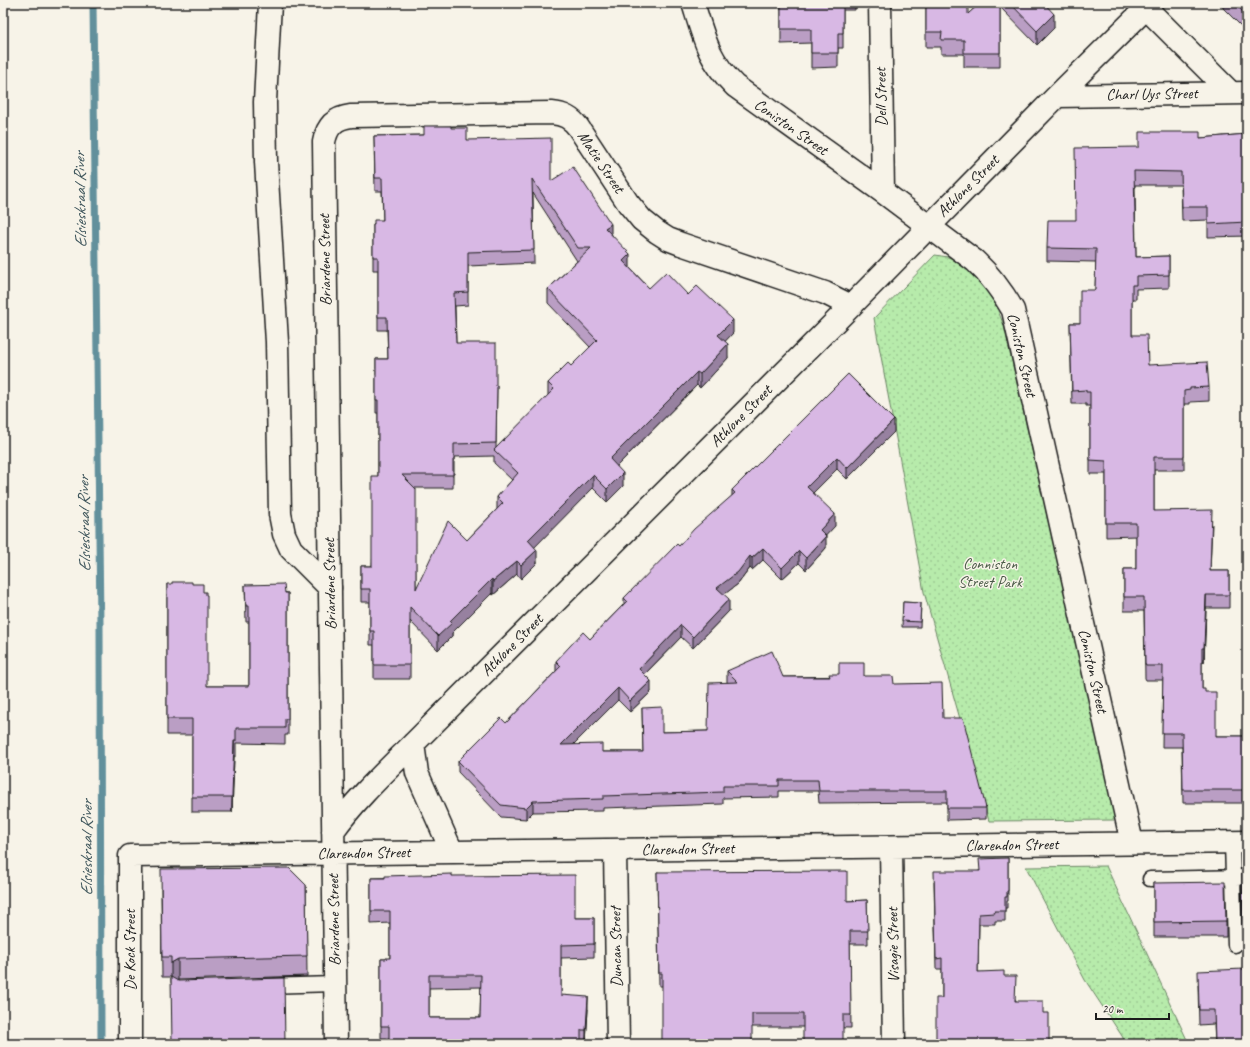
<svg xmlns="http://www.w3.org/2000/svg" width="1250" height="1047" viewBox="0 0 1250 1047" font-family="Caveat,sans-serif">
	<defs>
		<pattern id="grass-dots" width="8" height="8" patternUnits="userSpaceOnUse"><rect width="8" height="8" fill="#b7ebab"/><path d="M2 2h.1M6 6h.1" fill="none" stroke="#9dc993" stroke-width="1.8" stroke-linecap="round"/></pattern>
	</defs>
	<rect width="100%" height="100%" fill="#f7f3e8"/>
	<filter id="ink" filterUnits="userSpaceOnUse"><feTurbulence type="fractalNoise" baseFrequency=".025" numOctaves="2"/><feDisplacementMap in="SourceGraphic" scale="8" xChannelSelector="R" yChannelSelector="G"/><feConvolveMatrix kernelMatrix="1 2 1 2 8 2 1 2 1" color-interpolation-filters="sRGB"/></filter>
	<g filter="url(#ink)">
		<path fill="url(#grass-dots)" stroke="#6a8464" d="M935,255C939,256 944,256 948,257C953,258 957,263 961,265C984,280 995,301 1004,326L1116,820L989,821L924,592L874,318Z
			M1106,866L1189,1044H1126L1122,1036L1085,980L1026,867Z"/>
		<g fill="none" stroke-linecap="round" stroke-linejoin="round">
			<path stroke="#62909c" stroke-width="7" d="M93,3L100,623L101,1044"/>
			<defs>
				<path id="lane" d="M1232,842L1235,945
					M1150,879L1247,877
					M265,986L335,984"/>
				<path id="street" d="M693,3C704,38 708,59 735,86L883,192L975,261C991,276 1002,291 1013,310L1132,843
					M880,3L883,192
					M1146,8L1231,93
					M1057,96L1247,93
					M413,744L417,773L452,852
					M333,831C356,799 385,772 413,744L851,306L1057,96L1151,3
					M891,847L894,1044
					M615,850L618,1044
					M130,1044V856L1247,842
					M336,1044L324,142C327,126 335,118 351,116L552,113C564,114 571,118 578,127L628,203L642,220L657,232L668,239L681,244L825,293L851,306"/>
				<path id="secondary" d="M270,3L265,102L266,162L277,342L280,514L284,534L291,549L330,588"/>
			</defs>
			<use href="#lane" stroke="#1c1c1c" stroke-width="17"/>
			<use href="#street" stroke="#1c1c1c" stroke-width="25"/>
			<use href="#secondary" stroke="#1c1c1c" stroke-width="25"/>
			<use href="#lane" stroke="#f7f3e8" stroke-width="14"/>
			<use href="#street" stroke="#f7f3e8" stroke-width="22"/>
			<use href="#secondary" stroke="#f7f3e8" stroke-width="22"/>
		</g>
		<path fill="#ba9ec4" stroke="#1c1c1c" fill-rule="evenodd" d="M781,3H855V10H843V48H838V67L811,68V43L781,44Z
			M980,3H1049V5L1047,6L1054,28L1037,45L1000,7V67H964V54H941V47H926V6L968,14Z
			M1223,3H1247V32L1223,8Z
			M451,128L467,140L551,181L611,233L630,267V268L649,288L688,295L733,333L725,341L728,358L700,388L697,385L617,466L623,486L607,502L593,488L534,547L537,563L521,579L517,574L493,595L492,593L452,633V636L438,650L410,621V679H374V645H370V602H361V566H372L378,476V413H376V359H388L387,330H378V270H373V224L383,220L382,191H375L374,136L424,135ZM533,193L577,261L548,289V303L590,347L571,366L548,383V396L496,448L497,386H496L456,343L455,306L468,305V266L534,263ZM494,456V463L512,480L497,497V509L467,540L416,589L415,488H453V474H454V457Z
			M1247,134V236L1208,237V220L1182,221L1181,185H1135L1136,257L1169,256V288L1136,289V299H1132V335L1148,365L1209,387V401L1190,402V404H1184V470H1154V511L1212,524L1210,571H1229V608H1206L1204,662H1202V689L1205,692L1216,736H1247V803H1183L1182,747H1162L1163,680H1146L1145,678L1144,611H1124V569H1136V536L1106,537V474H1090V406H1086V404H1072L1070,323H1080L1095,290L1096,262L1047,261V248L1076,220L1139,147L1200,138Z
			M894,432L847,479L837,469L813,493L835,526L825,536L826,548L806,570L799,563L782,579L763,560L752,570L750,568L738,584L724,594L729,611L693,648L681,637L644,675L651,692L630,712L618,700L572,745L602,752H643L642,708L662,732L708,731L727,683V671L783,677L864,676L894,684L943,718L986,808V819L947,820V802L819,803L818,791H779V797L723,798V804L603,808V811L533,812L526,819L501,817L458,772V761L506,723L556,671V661L590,639L624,604V598L732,496V490Z
			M167,584L207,686H249V622H246L245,585L288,593V735H285V744L236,743V756H234L232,812H192V735H167Z
			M903,602L921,603L920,627H902Z
			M1008,858V901H1007V908H1005V921H995V924H979L978,972L1004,976L1016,1001L1043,1013L1049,1044L942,998V969H936L934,882L979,871Z
			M657,872L847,901L867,900L868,944H850L851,1028L803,1027H752L662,986H659Z
			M452,876L575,918H594V957L561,958V995L588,1009L586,1043H581V1044H389V1038H381V959H386L390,958V923L371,924V878ZM481,987L480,1018H429V988Z
			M1154,883L1226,921V937H1154Z
			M306,885L307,976L178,980H177L285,1044L171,977H162L161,889Z
			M1198,985L1247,1044H1215L1214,1024L1199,1025Z"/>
		<path fill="#9781a0" stroke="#1c1c1c" d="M1040,3H1049V5L1040,13Z
			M1054,14V28L1037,45V31Z
			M611,224V238L605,228Z
			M630,254V267L623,274V261Z
			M733,320V333L718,349V335Z
			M728,344V358L700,388V374Z
			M697,372V385L610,473V459Z
			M894,420V432L847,479V468Z
			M837,457V469L807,499V487Z
			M623,473V486L607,502V489Z
			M593,475V488L528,554V540Z
			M835,514V526L820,542V530Z
			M826,536V548L806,570V558Z
			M763,548V560L752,570V558Z
			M537,550V563L521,579V565Z
			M799,551V563L782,579V568Z
			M750,556V568L738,584L717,600V588Z
			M517,561V574L493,595V581Z
			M492,579V593L452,633V636L438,650V636L450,621Z
			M1206,595V608L1204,662V648Z
			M729,599V611L693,648V637Z
			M681,625V637L639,680V669Z
			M651,681V692L630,712V701Z
			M618,688V700L561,757V745Z
			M234,741V756L232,812V797Z
			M533,801V812L526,819V808Z
			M178,959V980L171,983V963Z
			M588,997V1009L586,1043V1030Z"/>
		<path fill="#d8b8e4" stroke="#1c1c1c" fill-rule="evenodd" d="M781,3H843V33H838V53H811V29H781Z
			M928,3H968V14L980,3H1000V53H964V40H941L942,32H926V6H928Z
			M1010,3H1044L1054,14L1037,31Z
			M1234,3H1247V16Z
			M424,126H451V128H467V140L551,138V181L573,167L611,224L605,228L630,254L623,261L649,288L666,272L688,295L697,286L733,320L718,335L728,344L700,374L697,372L610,459L623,473L607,489L593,475L528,540L537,550L521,565L517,561L493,581L492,579L450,621L452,623L438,636L410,607V665H374V631H370V589H361V566H372V476H378V400H376V359H388L387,317H378V257H373V224H374V220H383L382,178H375L374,136L424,135ZM532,179L578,248H591L548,289L597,340L571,366L568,363L548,383L554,389L494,450L518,473L497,497L503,503L467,540L448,521L416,589V489L402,475H453V460H454V444L496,443L497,386H496V343H456L454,293L468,292V252L534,250Z
			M1139,132H1200V138L1247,134V222L1208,224V207H1182L1181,172L1134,171L1136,257L1169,256V275L1136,276V285H1132V335H1147L1148,365L1207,362L1209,387L1190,388V390L1184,391V457H1154V511L1212,510L1210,571H1229V595H1206L1204,648H1202V689H1205V692H1216V736H1247V790H1183L1182,733H1162L1163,666H1146L1145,664L1144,597H1124V569H1136V523H1106V461L1090,460V392H1086V390L1072,391L1070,323H1080V290H1095L1096,249L1047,248L1048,220H1076L1075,148L1139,147Z
			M848,374L894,420L847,468L837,457L807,487L835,514L820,530L826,536L806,558L799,551L782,568L763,548L752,558L750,556L738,572L717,588L729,599L693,637L681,625L639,669L651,681L630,701L618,688L561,745L602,744V752H643L642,708L662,707V732L708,731L709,683L738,682L727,671L772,651L783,677H830L829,674H839V663H864V676H893L894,684L942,683L943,718H963L986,808H947V791H819L818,780H779V786H723V792L603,796V799L533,801L526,808L501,805L458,761L501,718L506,723L561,666L556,661L583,632L590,639L627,601L624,598L677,544L679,546L694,529L735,493L732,490Z
			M172,582H192V584H203V592H206V595H207V686H249V606H246L245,585L284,584L285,593H288V719H285V728H236V741H234L232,797H192V719H167V584H172Z
			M903,602L921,603L920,622L902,621Z
			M1008,858V891H1007V897H1005V911H994L995,913L979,914L978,972L1004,971V976H1016L1015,1001H1043V1013H1049V1044H936V998H942V958L936,959L934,871H980L979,859Z
			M289,868L306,885L307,956L178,959L171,963V957H162L161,869Z
			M847,871V901L867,900L868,931H850L851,1015H843V1044H803V1014H752V1044H662V973H659L657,872Z
			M452,874V876L575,875V918H594V944L561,945V995L588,997L586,1030H581V1044H389V1026H381V959H386V958H390V911H371V878H385V876ZM429,975H481L480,1018H429Z
			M1242,874H1247V1044H1215L1214,1010H1199L1198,971L1244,969Z
			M1225,882L1226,921L1154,922V883Z
			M171,977L178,981L284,978L285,1044H172Z"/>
	</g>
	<g text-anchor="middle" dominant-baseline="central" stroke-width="3" stroke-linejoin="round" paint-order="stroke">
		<g font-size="16" fill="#1c1c1c" stroke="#f7f3e8">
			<text transform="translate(1152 94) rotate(-1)">Charl Uys Street</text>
			<text transform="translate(881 97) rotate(-91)">Dell Street</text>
			<text transform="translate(791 127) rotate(35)">Coniston Street</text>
			<text transform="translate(601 162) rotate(56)">Matie Street</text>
			<text transform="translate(968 186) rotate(-45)">Athlone Street</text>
			<text transform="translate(325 260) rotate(-91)">Briardene Street</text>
			<text transform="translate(1022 355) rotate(77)">Coniston Street</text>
			<text transform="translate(741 416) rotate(-45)">Athlone Street</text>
			<text transform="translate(330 584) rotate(-91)">Briardene Street</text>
			<text transform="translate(512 645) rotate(-45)">Athlone Street</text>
			<text transform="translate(1093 671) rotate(77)">Coniston Street</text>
			<text transform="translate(1012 845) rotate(-1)">Clarendon Street</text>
			<text transform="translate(688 849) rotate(-1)">Clarendon Street</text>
			<text transform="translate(364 853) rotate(-1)">Clarendon Street</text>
			<text transform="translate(334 920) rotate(-91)">Briardene Street</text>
			<text transform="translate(893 945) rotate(-91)">Visagie Street</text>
			<text transform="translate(616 947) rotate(-91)">Duncan Street</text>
			<text transform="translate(130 950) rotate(-90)">De Kock Street</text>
		</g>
		<g font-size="16" fill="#4a5a47" stroke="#f7f3e8">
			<text x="990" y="564">Conniston<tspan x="990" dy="18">Street Park</tspan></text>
		</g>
		<g font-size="17" font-style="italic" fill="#3f565c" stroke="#f7f3e8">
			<text transform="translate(80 200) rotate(-91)">Elsieskraal River</text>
			<text transform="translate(84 524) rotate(-91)">Elsieskraal River</text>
			<text transform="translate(86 848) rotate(-90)">Elsieskraal River</text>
		</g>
	</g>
	<rect width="1250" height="1047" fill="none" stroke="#f7f3e8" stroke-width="16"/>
	<rect x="8" y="8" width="1234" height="1031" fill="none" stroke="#1c1c1c" stroke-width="1.5" filter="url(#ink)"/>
	<path d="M1096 1013v6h73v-6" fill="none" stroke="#1c1c1c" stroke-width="2"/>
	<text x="1102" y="1013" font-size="12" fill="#1c1c1c" stroke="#f7f3e8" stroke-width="3" paint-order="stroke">20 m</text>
</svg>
